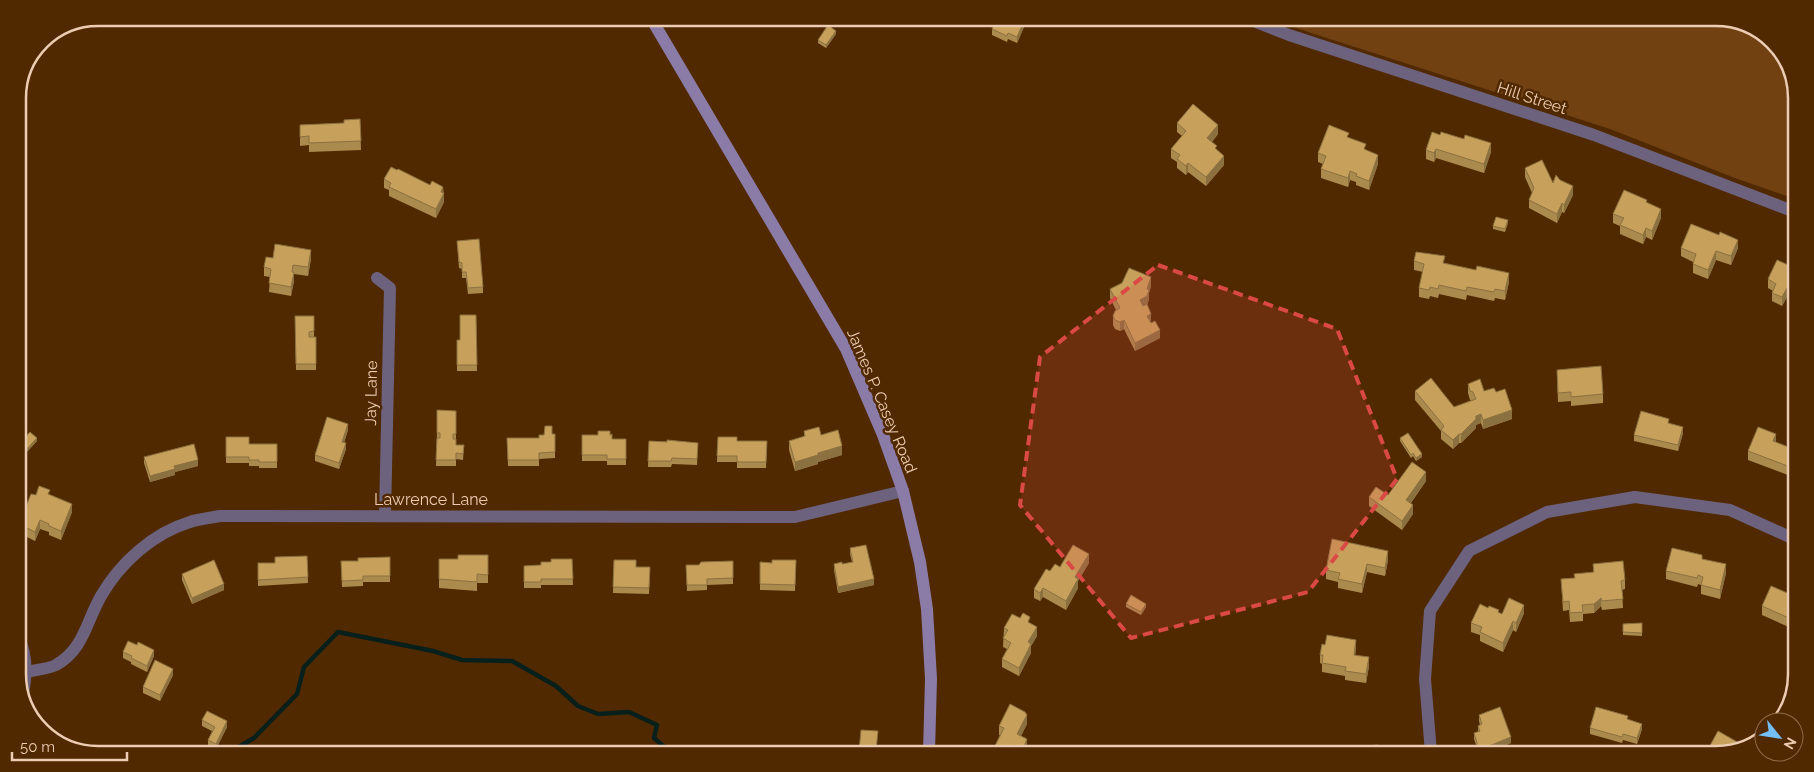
<svg xmlns="http://www.w3.org/2000/svg" width="1814" height="772" viewBox="0 0 1814 772" font-family="Raleway,sans-serif">
	<rect width="100%" height="100%" fill="#512900"/>
	<path fill="#714112" d="M1283,22L1746,24L1783,53L1796,93L1795,199L1735,178L1610,129L1299,29Z"/>
	<g fill="none" stroke-linecap="round" stroke-linejoin="round">
		<path stroke="#08201c" stroke-width="4.5" d="M235,749L254,738L297,694L304,667L338,632L433,651L462,660L512,661L556,686L578,706L598,714L629,712L657,725L654,738L669,751"/>
		<path stroke="#6c627e" stroke-width="12" d="M1256,22L1289,35L1594,135L1795,212
			M377,278L390,288L385,515
			M18,636C27,654 27,674 23,693
			M26,672C35,670 48,669 56,665C84,649 86,622 101,596C120,563 153,533 190,522C199,519 210,518 220,516L795,517L903,491
			M1431,753L1425,679L1430,611L1469,551L1547,512L1635,497L1730,510L1792,538"/>
		<path stroke="#8b7ba7" stroke-width="12" d="M652,20L846,349L883,435L903,491L920,562L927,609L931,679L929,752"/>
	</g>
	<path fill="#ab8a4e" d="M765,20H780L769,26Z
		M1024,27L1017,43L1008,39L1007,42L992,35V29Z
		M836,34L826,48L818,43V40Z
		M360,119L361,150L309,152V145L300,146V125L344,123Z
		M1177,123L1218,134L1212,142L1217,150L1224,165L1206,186L1188,172L1186,175L1177,168V162L1171,158V149L1182,136L1177,132Z
		M1440,135L1464,139L1491,152L1484,173L1436,158L1434,162L1426,159V150Z
		M1349,138L1366,150L1378,164L1369,190L1356,185V182L1350,180L1348,187L1321,178V169L1323,164L1318,162V153Z
		M1525,168L1553,183L1573,195L1564,213L1562,212L1557,223L1529,208V200L1532,193L1525,177Z
		M384,179L443,187L444,202L436,218L389,196V190L384,188Z
		M1647,203L1661,218L1652,240L1646,237L1643,244L1620,234V226L1613,223V214Z
		M1508,223L1505,232L1493,229V226Z
		M457,241L483,287V293L468,294L466,278H462V269L459,268Z
		M1681,248H1738L1731,265L1716,260L1708,279L1693,273V262L1681,256Z
		M273,258L311,259L308,276L294,274V281L291,296L269,292L270,277L264,276V267Z
		M1414,261L1445,263L1509,282L1505,300L1495,298L1494,301L1467,295L1466,300L1439,294L1438,298L1430,296L1429,299L1419,297V288L1423,272L1414,270Z
		M1795,268L1794,299V300L1787,297L1782,306L1772,301V293L1773,291L1768,288V279Z
		M1151,286L1149,293V299L1147,305L1151,322L1160,338L1135,351L1124,329L1120,331L1115,329L1113,325V316L1116,310L1110,298V289Z
		M476,315L477,371H457V340H460Z
		M295,316H314V337H316V370H296Z
		M1557,370L1603,394V403L1571,406V401L1558,402Z
		M1468,384L1484,391L1496,392L1512,419L1483,429L1481,423L1476,425V428L1461,443H1459L1453,449L1441,439V431L1415,400V391L1454,407L1472,400H1470L1468,393Z
		M456,411V445H464L463,460L456,459V466H436L437,433Z
		M1669,423L1683,433L1678,451L1634,441V435Z
		M348,430L344,443L346,449L339,469L315,461V455Z
		M804,431L821,435L842,455L818,462V464L795,471L789,450V441L804,437Z
		M552,434H555V458L539,459V466H508L507,438H539Z
		M582,435H610L612,439H626V465H607V461H582Z
		M226,437L249,444H277V468H259V466H249V463H226Z
		M718,437L737,441H767L766,468H737V462H717Z
		M1400,438L1422,457L1416,461L1413,456L1411,458L1400,441Z
		M37,441L25,454L19,447V444Z
		M649,441L698,443L697,465L672,464L671,467H648Z
		M1776,442L1793,449V477L1748,460V451Z
		M144,457L198,466L175,472V475L150,482L144,463Z
		M1426,481L1411,503L1413,514L1402,530L1369,506V497L1388,495Z
		M36,495H50L72,512L61,540L49,535V532L40,529L35,541L19,533V524Z
		M850,548L874,585L838,593L834,570V564H842L852,562L850,554Z
		M488,555V583H477V591L439,588V559H458Z
		M307,556L308,583L258,586V563H275Z
		M390,557V582H363V586L342,587L341,561H358Z
		M572,559L573,585H541V588H524V566L541,565L551,562Z
		M1702,559L1726,573L1720,599L1701,594V585L1698,584L1697,587L1666,579V571Z
		M614,560L636,567H650L649,594L613,593Z
		M796,560L795,591L760,590V562L772,563Z
		M1388,560L1385,576L1367,572L1362,593L1338,588V582L1326,579V570Z
		M733,561V584L707,585V590L687,591L686,565H699Z
		M1089,563L1078,581V588L1066,610L1043,597L1040,601L1034,598V589L1050,571L1060,567Z
		M1593,564L1625,580V589L1622,590L1623,608L1602,610L1601,606L1594,613L1583,614V621L1570,622L1569,610L1563,611L1561,579L1574,578L1593,573Z
		M182,574L224,590L192,604L182,580Z
		M1792,595L1791,628L1762,615V606Z
		M1126,604L1146,607L1141,615L1126,607Z
		M1499,613L1502,614L1524,613L1516,632L1513,630L1503,652L1480,641V635L1471,632V623Z
		M1642,623V636L1623,635V624Z
		M1030,624L1037,636L1031,646V653L1019,676L1002,667V659L1007,649L1003,647L1004,628Z
		M137,645L154,656L147,672L131,664V662L123,658V652Z
		M1356,649L1355,655L1369,666L1366,683L1345,680V676L1322,672V664L1320,663V655Z
		M173,675L160,701L143,693V687Z
		M1479,715L1511,743L1484,754H1479L1474,739V733L1478,732V726L1480,725L1479,721Z
		M202,720L227,727L216,749H214L208,746V740L212,731L202,726Z
		M1027,724L1021,736L1027,748L1026,752H992L1000,735H999V726Z
		M1590,728L1642,729L1637,744L1623,740L1622,743L1590,734Z
		M1739,745L1716,754H1707V751Z"/>
	<path fill="#8b7040" d="M769,20H780L769,26Z
		M1024,21V27L1017,43V37Z
		M836,31V34L826,48V45Z
		M1218,125V134L1207,147V138Z
		M1491,143V152L1484,173V164Z
		M1436,149V158L1434,162V153Z
		M1378,155V164L1369,190V181Z
		M1224,156V165L1206,186V177Z
		M1188,163V172L1186,175V166Z
		M1350,171V180L1348,187V178Z
		M1573,186V195L1564,213V205Z
		M443,187L444,202L436,218V209L441,192Z
		M1562,203V212L1557,223V214Z
		M1661,209V218L1652,240V231Z
		M1646,228V237L1643,244V235Z
		M1738,240V248L1731,265V256Z
		M311,250V259L308,276V267Z
		M1716,251V260L1708,279V270Z
		M294,272V281L291,296V287Z
		M1509,273V282L1505,300V291Z
		M1151,277V286L1149,293V299L1147,305L1140,309V300L1147,289Z
		M1787,288V297L1782,306V297Z
		M1151,314V322L1147,325V316Z
		M1124,320V329L1120,331V322Z
		M1160,330V338L1135,351V343Z
		M1512,410V419L1483,429V420Z
		M1481,414V423L1476,425V416Z
		M1476,419V428L1461,443V434Z
		M348,424V430L342,448V442Z
		M1683,427V433L1678,451V445Z
		M1459,434V443L1453,449V440Z
		M1776,434V443L1773,441Z
		M37,438V441L25,454V451Z
		M346,443V449L339,469V463Z
		M842,446V455L818,462V464L795,471V462L818,453Z
		M1422,454V457L1416,461V458Z
		M198,460V466L175,472V475L150,482V476L174,466Z
		M1426,472V481L1406,509V500Z
		M72,504V512L61,540V531Z
		M1413,505V514L1402,530V521Z
		M40,520V529L35,541V532Z
		M1388,551V560L1385,576V568Z
		M1089,554V563L1078,581V588L1066,610V601L1075,577Z
		M1367,564V572L1362,593V584Z
		M1726,564V573L1720,599V590Z
		M874,579V585L838,593V587Z
		M224,584V590L192,604V598Z
		M1043,588V597L1040,601V593Z
		M1601,598V606L1594,613V604Z
		M1146,604V607L1141,615V612Z
		M1524,605V613L1516,632V623Z
		M1513,621V630L1503,652V643Z
		M1037,627V636L1031,646V653L1019,676V668L1028,642Z
		M1356,640V649L1354,664V655Z
		M154,650V656L147,672V666Z
		M1369,657V666L1366,683V674Z
		M173,669V675L160,701V695Z
		M1027,715V724L1017,743V734Z
		M227,721V727L216,749V744Z
		M1642,724V729L1637,744V738Z
		M1511,737V743L1484,754H1479V750Z
		M1027,739V748L1026,752H1023V749Z
		M1015,745V752H1011Z"/>
	<path fill="#c7a05b" stroke="#8b7040" d="M996,21H1024L1017,37L1008,33L1007,36L992,29Z
		M828,25L836,31L826,45L818,40Z
		M1193,104L1218,125L1207,138L1217,146L1215,148L1224,156L1206,177L1188,163L1186,166L1177,159L1180,155L1171,149L1186,131L1177,123Z
		M360,119L361,141L309,143V136L300,137V125L344,123V120Z
		M1329,125L1349,133L1347,137L1366,144L1364,149L1378,155L1369,181L1356,176L1357,174L1350,171L1348,178L1321,169L1326,156L1318,153Z
		M1432,132L1440,135L1441,132L1464,139L1465,135L1491,143L1484,164L1436,149L1434,153L1426,150Z
		M1542,160L1553,183L1556,175L1560,180L1573,186L1564,205L1562,203L1557,214L1529,200L1534,188L1525,168Z
		M391,167L397,170L398,169L430,185L432,181L443,187L441,192L444,193L436,209L389,187L391,183L384,179Z
		M1624,190L1647,200L1646,202L1661,209L1652,231L1646,228L1643,235L1620,225L1624,218L1613,214Z
		M1496,217L1508,220L1505,229L1493,226Z
		M1691,224L1719,235L1720,232L1738,240L1731,256L1716,251L1708,270L1693,264L1696,254L1681,248Z
		M479,239L483,287L468,288L466,272H462V263L459,262L457,241Z
		M275,244L311,250L308,267L293,265L292,272H294L291,287L269,283L271,269L264,267L266,257L273,258Z
		M1416,252L1445,256L1443,263L1476,270L1477,266L1509,273L1505,291L1495,289L1494,292L1467,287L1466,291L1439,285L1438,289L1430,287L1429,290L1419,288L1424,264L1414,261Z
		M1777,260L1795,268L1794,290V292L1787,288L1782,297L1772,293L1776,284L1768,279Z
		M1129,268L1151,277L1147,289L1149,290L1147,296L1140,300L1143,306L1147,304L1151,314L1147,316L1151,323L1155,321L1160,330L1135,343L1124,320L1120,322L1115,320L1113,316L1115,311L1120,308L1110,289L1122,283Z
		M460,315H476L477,365H457V340H460Z
		M295,316H314V331L309,332V337H316V364H296Z
		M1601,366L1603,394L1571,397V392L1558,393L1557,370Z
		M1431,378L1454,407L1476,399L1473,392L1470,391L1468,384L1480,379L1484,391L1494,388L1496,392L1505,389L1512,410L1483,420L1481,414L1476,416V419L1461,434H1459L1453,440L1441,430L1444,426L1415,391Z
		M437,410L456,411V434H453V439H456V445H464L463,454L456,453V460H436L437,438H440V433H437Z
		M1641,411L1669,419L1668,423L1683,427L1678,445L1634,435Z
		M327,417L348,424L342,442L346,443L339,463L315,455Z
		M545,426H552V434H555V452L539,453V460H508L507,438H539V435H544Z
		M819,427L821,435L838,430L842,446L818,453V455L795,462L789,441L805,436L804,431Z
		M1758,427L1776,434L1773,441L1793,449V468L1748,451Z
		M598,431H610V435L612,434V439H626V459H607V455H582V435H598Z
		M30,432L37,438L25,451L19,444Z
		M1408,433L1422,454L1416,458L1413,453L1411,455L1400,438Z
		M226,437H249V444H277V462H259V460H249V457H226Z
		M718,437H737V441H767L766,462H737V456H717Z
		M667,440L698,443L697,459L672,458L671,461H648L649,441L667,442Z
		M194,444L198,460L174,466L175,469L150,476L144,457Z
		M1412,462L1426,472L1406,500L1413,505L1402,521L1369,497L1376,487L1388,495Z
		M39,486L50,490L48,494L72,504L61,531L49,526V524L40,520L35,532L19,524L31,494L36,495Z
		M1332,539L1388,551L1385,568L1367,564L1362,584L1338,579L1340,573L1326,570Z
		M866,545L874,579L838,587L834,564L842,562V564L853,562L850,548Z
		M1073,545L1089,554L1075,577L1078,579L1066,601L1043,588L1040,593L1034,589L1046,569L1050,571L1055,564L1060,567Z
		M1672,548L1702,555V559L1726,564L1720,590L1701,585L1703,577L1698,575L1697,578L1666,571Z
		M458,555H488V575L477,574V582L439,579V559H458Z
		M307,556L308,577L258,580V563H275V557Z
		M390,557V576H363V580L342,581L341,561H358V558Z
		M551,559H572L573,579H541V582H524V566L541,565V562H551Z
		M214,560L224,584L192,598L182,574Z
		M614,560H636V567H650L649,588L613,587Z
		M772,560H796L795,585L760,584V562L772,563Z
		M733,561V578L707,579V585H687L686,565H699L701,562Z
		M1623,561L1625,580L1621,581L1623,599L1602,601L1601,598L1594,604L1582,605L1583,612L1570,613L1569,601L1563,602L1561,579L1575,578L1574,574L1594,572L1593,564Z
		M1771,586L1792,595L1791,619L1762,606Z
		M1131,595L1146,604L1141,612L1126,604Z
		M1509,598L1524,605L1516,623L1513,621L1503,643L1480,632L1482,627L1471,623L1480,604L1488,608L1489,606L1499,610L1498,612L1502,614Z
		M1023,613L1030,617L1028,622L1037,627L1028,642L1031,644L1019,668L1002,659L1011,643L1003,638L1008,630L1004,628L1012,614L1020,618Z
		M1642,623V633L1623,632V624Z
		M1327,635L1356,640L1354,655L1369,657L1366,674L1345,671L1346,667L1322,663L1323,655H1320L1322,644L1325,645Z
		M128,641L137,645L138,642L154,650L147,666L131,658L132,656L123,652Z
		M155,660L173,669L160,695L143,687Z
		M1010,704L1025,712L1027,715L1017,734L1027,739L1023,749L1015,745L1011,752H992L1004,728L999,726Z
		M1500,707L1511,737L1479,750L1474,733L1480,731L1478,726L1482,724L1479,715Z
		M1596,707L1628,716L1627,719L1642,724L1637,738L1623,734L1622,737L1590,728Z
		M207,711L227,721L216,744L208,740L215,727L202,720Z
		M861,730L878,731L876,751H859Z
		M1718,731L1739,743L1738,745L1742,747L1716,754L1707,751Z
		M1378,745L1379,753H1354L1353,747Z"/>
	<path fill="#da4944" fill-opacity="0.2" stroke="#da4944" stroke-width="4" stroke-dasharray="10 6" stroke-linejoin="round" d="M1158,265L1337,329L1397,479L1308,592L1131,638L1020,505L1040,357Z"/>
	<g text-anchor="middle" dominant-baseline="central" stroke-width="5" stroke-linejoin="round" paint-order="stroke">
		<g font-size="16" fill="#ecccb3" stroke="#512900">
			<text transform="translate(1532 98) rotate(18)">Hill Street</text>
			<text transform="translate(371 393) rotate(-89)">Jay Lane</text>
			<text transform="translate(882 401) rotate(67)">James P. Casey Road</text>
			<text x="431" y="499">Lawrence Lane</text>
		</g>
	</g>
	<path d="M0 0H1814V772H0ZM98 26H1716A72 72 0 0 1 1788 98V674A72 72 0 0 1 1716 746H98A72 72 0 0 1 26 674V98A72 72 0 0 1 98 26Z" fill="#512900" fill-rule="evenodd"/>
	<path fill="none" stroke="#ecccb3" stroke-width="2.5" d="M98 26H1716A72 72 0 0 1 1788 98V674A72 72 0 0 1 1716 746H98A72 72 0 0 1 26 674V98A72 72 0 0 1 98 26Z"/>
	<g transform="translate(1779 737) rotate(120)"><circle r="24" fill="#512900" stroke="#8f6a48"/>
	<path d="M0-4L9 19L0 12L-9 19Z" fill="#74c0f6"/>
	<text y="-8" font-size="14" font-weight="bold" text-anchor="middle" fill="#ecccb3">N</text>
	</g>
	<path d="M12 752v8h115v-8" fill="none" stroke="#ecccb3" stroke-width="2.5"/>
	<text x="20" y="752" font-size="15" fill="#ecccb3" stroke="#512900" stroke-width="4" paint-order="stroke">50 m</text>
</svg>
